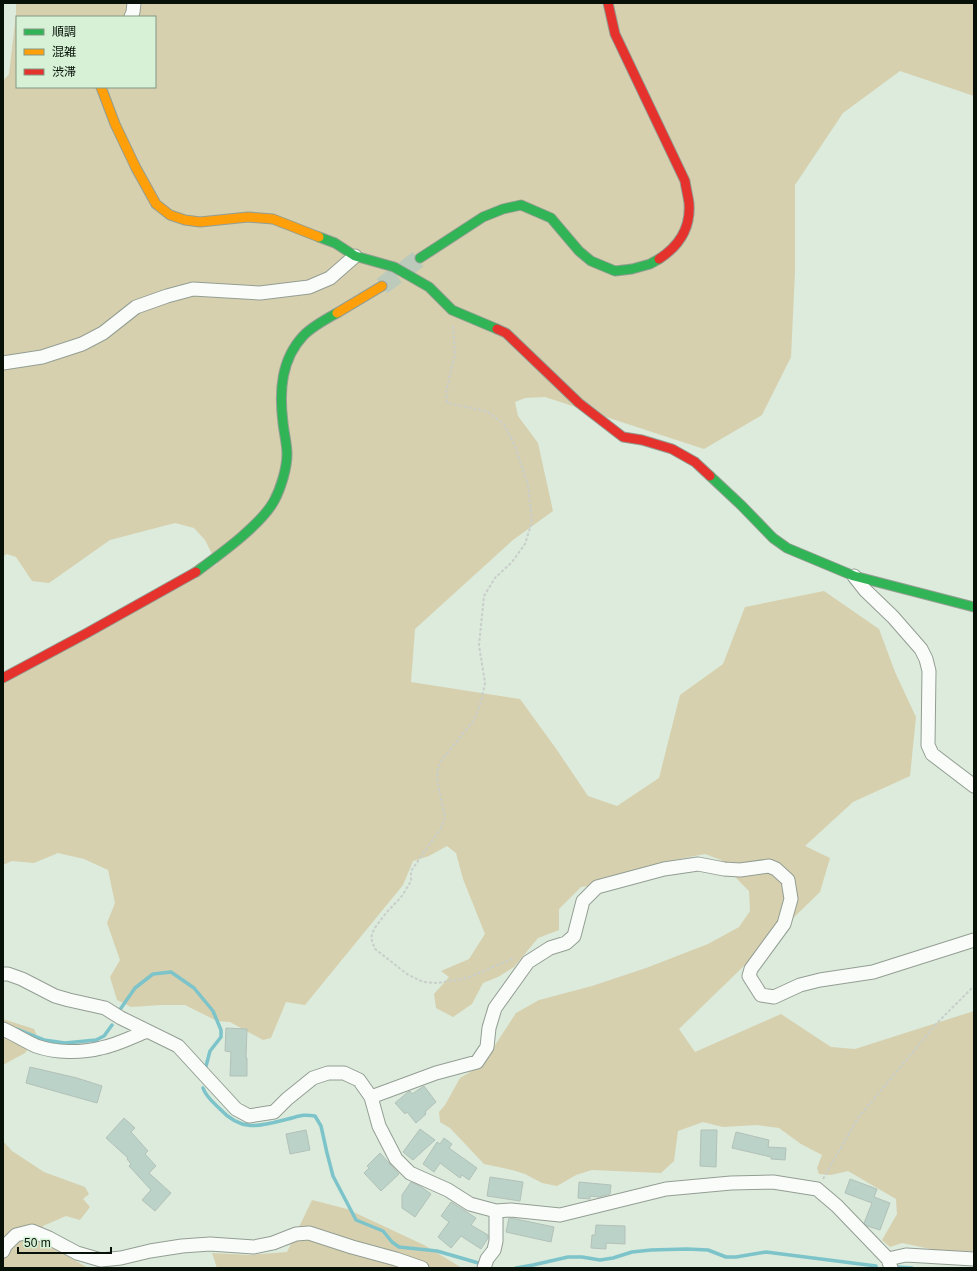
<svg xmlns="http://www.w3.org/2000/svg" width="977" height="1271" viewBox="0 0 977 1271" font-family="Arial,'Noto Sans JP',sans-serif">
	<rect width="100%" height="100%" fill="#dcebdc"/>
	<path fill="#d7d0ae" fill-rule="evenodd" d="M16,3H974V96L900,71L843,113L795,185V272L791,357L762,415L704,449L545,397L525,398L515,402L518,416L538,443L553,511L513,540L415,629L411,682L520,699L557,750L588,796L617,806L659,778L680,695L723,664L745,607L824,591L879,629L895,672L916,717L910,776L853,802L805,846L830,858L820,892L679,1029L695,1052L781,1014L831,1047L855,1049L974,1011V1251L945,1252L902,1243L890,1247L882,1240L897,1214L896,1199L848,1171L831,1175L819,1174L817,1168L822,1155L801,1144L779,1128L757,1125L723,1127L703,1122L678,1131L674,1161L661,1173L592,1170L576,1175L557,1186L542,1183L525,1174L512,1170L484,1164L450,1128L440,1122L439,1112L445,1105L460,1078L482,1065L516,1013L539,1000L592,986L646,968L708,944L739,927L750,911L749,891L738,880L721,860L705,854L674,860L589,886L581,887L559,909V930L538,938L514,967L498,977L483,983L472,1004L453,1017L436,1008L434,994L449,977L441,971L469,959L485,934L463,879L456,853L447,846L429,856L413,861L403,885L305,1005L286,1002L271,1038L263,1040L230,1022L217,1021L185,1005H161L131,1007L117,1000L110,977L120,960L107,923L115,903L108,870L84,859L58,853L34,863L12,861L3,865V684L217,564L205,540L194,528L175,523L110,540L49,583L32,581L16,557L7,554L3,556V81L9,74L16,14ZM17,17H155V87H17Z
		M3,1019L34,1029L37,1036L25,1053L3,1065Z
		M3,1141L12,1151L44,1172L85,1187L89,1194L83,1199L90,1207L80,1220L66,1216L43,1226L41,1241L88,1268H3Z
		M312,1200L347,1209L424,1245L462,1268H217L212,1253L249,1255L287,1252Z"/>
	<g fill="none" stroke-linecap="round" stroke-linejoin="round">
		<path stroke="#7cc4ca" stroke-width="3.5" d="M119,1011L135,988L153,974L171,972L194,988L213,1011L221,1030V1037L210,1051L205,1070
			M16,1029L44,1040L65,1043L96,1040L104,1036L112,1025
			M203,1088C206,1097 214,1103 220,1109C242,1133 261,1126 288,1119C300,1116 303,1114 315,1116L321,1126L327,1153L333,1176L356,1220L383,1231L392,1242L399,1247L437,1251L482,1264
			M898,1267L912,1268
			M516,1268L533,1265L568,1257H582L600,1260L613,1258L632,1252L651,1250L687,1249L708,1250L726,1257H736L766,1252L876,1266"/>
	</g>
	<path fill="#bad2c7" stroke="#b3c1b9" d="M226,1028L247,1029L246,1058H247V1076H230L231,1052L225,1051Z
		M30,1067L77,1078L102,1086L97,1103L26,1083Z
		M424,1086L436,1102L425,1112L426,1114L416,1123L407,1112L405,1114L395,1103L408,1092L410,1091L412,1094Z
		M124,1118L135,1128L131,1132L148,1151L145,1154L156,1166L149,1173L171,1193L155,1211L142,1200L151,1190L129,1166L131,1164L127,1159L128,1158L106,1138Z
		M420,1129L435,1140L413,1160L403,1152Z
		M306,1130L310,1150L290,1154L286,1134Z
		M701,1130H717L716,1167L700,1166Z
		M736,1132L769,1140L768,1147L786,1148L785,1160L771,1159V1157L732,1148Z
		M444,1138L452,1144L449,1148L477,1168L469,1180L462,1175L460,1178L440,1163L434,1172L423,1164L437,1142L440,1144Z
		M380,1153L399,1174L381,1191L364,1173L369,1168L367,1166Z
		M490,1177L523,1182L520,1201L487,1196Z
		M850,1179L877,1189L874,1197L890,1203L880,1230L867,1226L864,1223L872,1203L845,1193Z
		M411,1182L420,1186L431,1194L415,1217L402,1208V1195Z
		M579,1182L611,1185L610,1194L599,1197L590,1196V1199L578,1198Z
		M451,1202L476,1218L471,1225L488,1235V1238L481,1249L461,1236L451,1248L438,1237L449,1222L441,1216Z
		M509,1218L516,1219L554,1227L551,1242L506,1232Z
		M596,1225L625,1226V1244L606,1243V1249L591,1248L592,1235H595Z"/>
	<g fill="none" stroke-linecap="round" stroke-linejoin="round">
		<path stroke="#bccabc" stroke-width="18" stroke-dasharray="18 9" stroke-linecap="butt" d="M382,286L420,258"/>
		<defs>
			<path id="street" d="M131,17L133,12L134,3
				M3,363L42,357L82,344L103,333L136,307L167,296L193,289L260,293L309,287L330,278L355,256
				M854,576L865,590L893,617L921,649L926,659L929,671L928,745L932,754L974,786
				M3,974H8L22,979L55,996L69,1000L105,1008L121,1018L178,1046L236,1109L249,1116L274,1112L287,1099L313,1078L328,1073H344L359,1080L371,1097L379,1126L396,1159L410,1173L448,1190L470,1204L496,1211L511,1210L560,1215L666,1189L731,1183L773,1182L817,1189L837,1206L888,1259L891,1268
				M3,1029C14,1034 25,1041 36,1046C56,1053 81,1053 101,1048C117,1045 132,1037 147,1031
				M371,1097L436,1073L477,1062L487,1047L489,1028L495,1008L528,962L550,948L566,943L574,936L583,901L597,887L664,869L698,864L724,869L740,870L769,866L776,869L788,880L791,899L784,924L751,969L749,976L761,995L774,997L800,985L820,980L873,972L974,940
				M3,1251L5,1246L16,1235L32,1231L49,1238L77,1253L101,1260L121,1258L150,1251L182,1246L210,1244L254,1247L273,1243L296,1234L309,1233L352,1247L396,1259L422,1268
				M888,1259L906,1255L974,1259
				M484,1268L487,1259L494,1250L496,1241V1211"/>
			<path id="fast" d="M319,237L335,243L355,256L394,267L429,287L452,310L497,329
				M420,258L483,217L503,209L521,205L551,218L579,251L591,261L615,271L632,269L650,264L659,259
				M710,476L741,505L773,538L787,548L854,576L974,607
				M196,572C219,555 261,525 274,501C281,488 287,468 287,454C287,444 284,433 283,423C279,391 281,359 304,335C313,326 326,319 337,313"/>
			<path id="slow" d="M101,87L115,124L136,168L156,204L170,215L185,220L200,222L248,217L273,219L319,237
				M337,313L382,286"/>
			<path id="jam" d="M608,3L615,34L685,181C686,188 688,196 689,203C691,228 679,246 659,259
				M497,329L506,333L579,403L623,437L642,440L672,449L695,462L710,476
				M3,678L87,633L196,572"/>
		</defs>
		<use href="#street" stroke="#939e93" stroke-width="15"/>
		<use href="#fast" stroke="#939e93" stroke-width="11"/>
		<use href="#slow" stroke="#939e93" stroke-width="11"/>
		<use href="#jam" stroke="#939e93" stroke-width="11"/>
		<path stroke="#c9ceca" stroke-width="2" stroke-dasharray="3 2" stroke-linecap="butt" d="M453,326L455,354L446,392L447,403L486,411L504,424L515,446L528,485L532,522L525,544L512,562L495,578L484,596L479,645L485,683L481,702L474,720L441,761L438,768L437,778L439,790L445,817L441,828L411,871V881L402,896L386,913L374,929L371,938L375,949L407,974L423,982L437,983L467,978L514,958
			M823,1179L858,1118L937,1023L974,986"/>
		<use href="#street" stroke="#fafcfa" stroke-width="13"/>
		<use href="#fast" stroke="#30b455" stroke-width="9"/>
		<use href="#slow" stroke="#ff9f0a" stroke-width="9"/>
		<use href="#jam" stroke="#e5322d" stroke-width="9"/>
	</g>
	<rect width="977" height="1271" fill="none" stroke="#071108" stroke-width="8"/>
	<rect x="16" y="16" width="140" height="72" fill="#d6f1d6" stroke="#839784"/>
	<rect x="24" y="29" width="20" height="6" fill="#30b455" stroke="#839784"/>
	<text x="52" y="36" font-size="12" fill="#071108">順調</text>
	<rect x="24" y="49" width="20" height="6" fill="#ff9f0a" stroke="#839784"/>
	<text x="52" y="56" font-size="12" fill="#071108">混雑</text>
	<rect x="24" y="69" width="20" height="6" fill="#e5322d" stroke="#839784"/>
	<text x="52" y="76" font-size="12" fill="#071108">渋滞</text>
	<path d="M18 1247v6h93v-6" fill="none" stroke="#071108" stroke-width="2"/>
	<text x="24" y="1247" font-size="12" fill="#071108" stroke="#d6f1d6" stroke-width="3" paint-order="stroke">50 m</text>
</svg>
